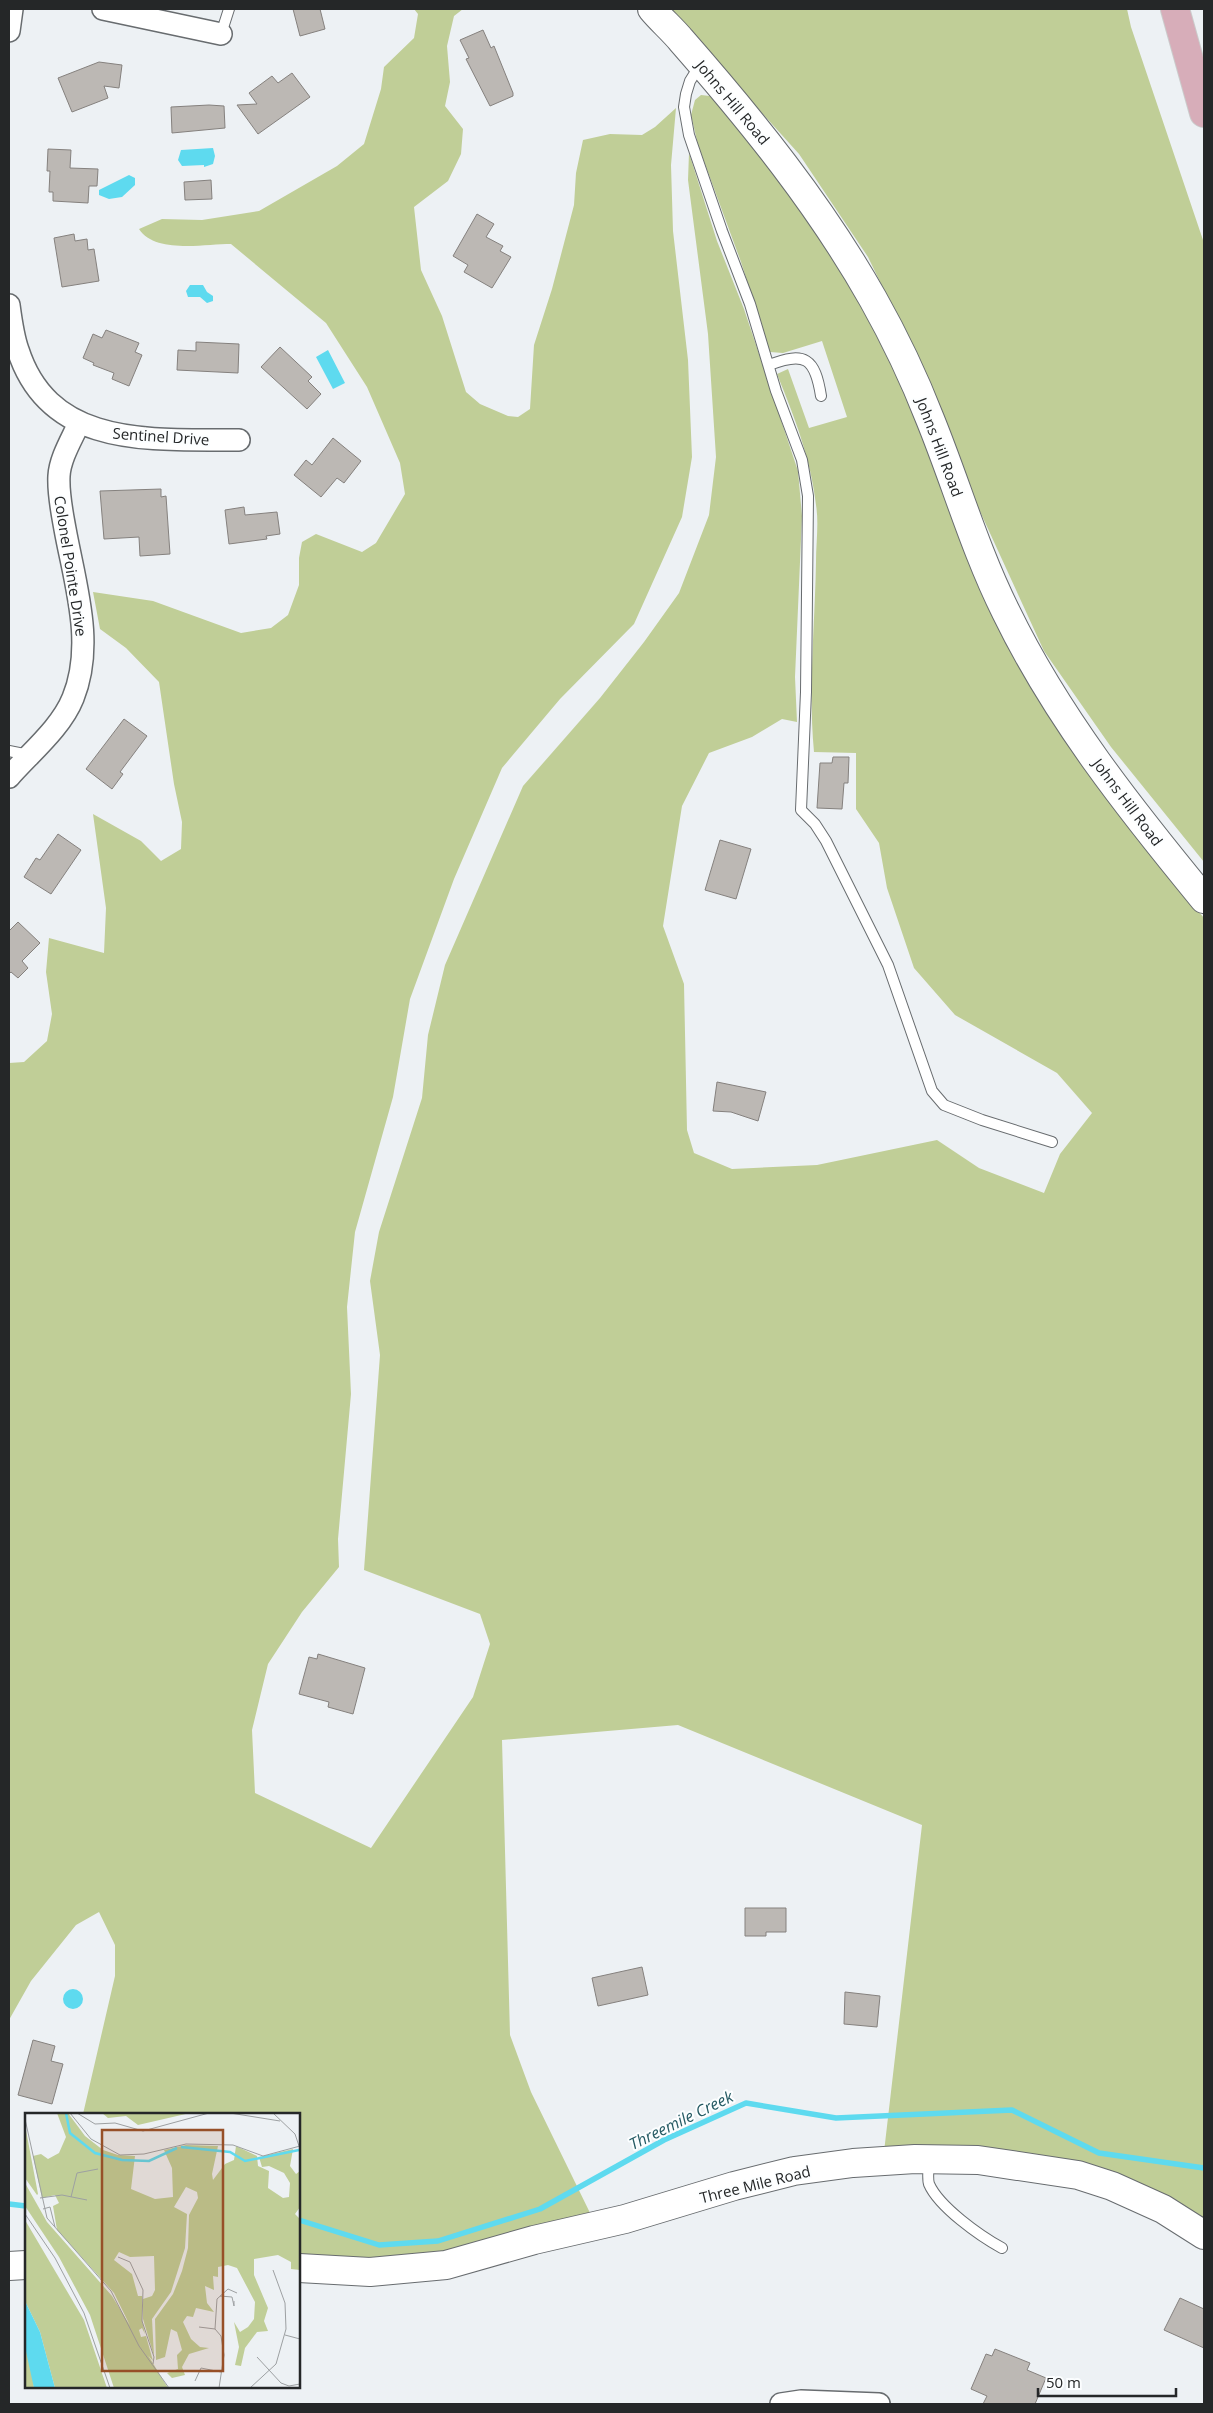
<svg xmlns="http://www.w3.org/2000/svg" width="1213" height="2413" viewBox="0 0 1213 2413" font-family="'Open Sans',sans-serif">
	<rect width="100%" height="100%" fill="#edf1f4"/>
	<path fill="#c0ce97" d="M414,9H463L454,16L447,46L450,82L445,106L463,129L461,154L448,181L414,207L421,270L442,316L466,392L480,404L508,416L518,417L530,409L534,345L552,289L574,205L576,173L583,140L610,134L642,135L655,127L676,108L671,165L673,231L688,360L692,457L682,517L634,624L560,699L502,768L454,879L410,999L393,1097L355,1232L347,1307L351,1394L338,1539L339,1567L302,1612L268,1664L252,1730L255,1793L371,1848L473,1697L490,1644L480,1614L364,1570L380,1355L370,1281L379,1232L422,1098L428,1035L445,965L523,786L600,698L644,642L679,593L709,515L716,457L708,334L688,180L689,153L717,241L744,309L798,471L802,516L795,677L797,722L782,719L752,737L709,753L682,806L663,926L684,984L687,1130L694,1153L732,1169L817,1165L937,1140L979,1168L1044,1193L1060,1154L1092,1113L1057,1073L955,1015L914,968L887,888L879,843L856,809V753L814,752C808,689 815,625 816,562C816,543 819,523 816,505C811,459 794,416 777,374L788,369L809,428L847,417L822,341L783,353L770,352L741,262L698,145L691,115L695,100L701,95L710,96L728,110L830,250L906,390L978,586L1027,676L1185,895L1204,918V2219L1154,2195L884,2152L922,1825L678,1725L502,1740L510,2035L531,2092L592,2217L438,2257L373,2262L299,2257V2114H83L115,1976V1945L99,1912L76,1925L31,1981L9,2020V1063L24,1062L47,1041L52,1014L46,972L49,938L104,953L106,908L93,814L141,841L161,861L181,849L182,822L174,784L159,682L126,648L100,629L93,592L153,601L241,633L271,628L288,615L299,585V558L302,542L316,534L362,552L376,543L405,494L400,463L367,387L326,323L231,244C204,244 155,254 139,229L162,219L202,220L259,211L337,166L364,144L381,89L384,67L414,38L418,14Z
		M668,9H1127L1131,27L1204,243V862L1111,747L1044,651L978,507L941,408L868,257L799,154Z"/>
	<path fill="#5edaef" d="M213,148L215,156L213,164L204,167V165L182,166L178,160L181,150Z
		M129,175L135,178V185L122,197L109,199L99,195V190Z
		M190,285H203L207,292L213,296V301L207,303L200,297H188L186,291Z
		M328,350L345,383L333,389L316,357Z
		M63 1999a10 10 0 1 1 20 0a10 10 0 1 1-20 0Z"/>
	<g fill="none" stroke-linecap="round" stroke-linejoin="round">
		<path stroke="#5edaef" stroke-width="5.5" d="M9,2204L26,2206
			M299,2220L379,2245L438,2241L540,2209L664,2140L746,2103L836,2118L1012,2110L1099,2153L1204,2168"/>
	</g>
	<path fill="#bcb8b4" stroke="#85817e" d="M293,9H320L325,29L300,36Z
		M483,30L491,48L494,46L513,93V96L490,106L466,59L469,58L460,40Z
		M99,62L122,65L119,88L104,86L108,98L72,112L58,78Z
		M292,73L310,97L258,134L237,105L257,104L249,93L272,76L278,83Z
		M209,105L224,106L225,128L172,133L171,107Z
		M48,149L71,150L70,168L98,169L97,186H89L88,203L53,201V192H49L50,171H47Z
		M211,180L212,199L185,200L184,182Z
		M477,214L494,224L486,237L503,246L500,251L511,257L492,288L464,272L468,265L453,256Z
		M74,234L75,241L87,239L88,250L94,249L99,281L62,287L54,238Z
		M106,330L139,343L135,352L142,355L129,386L112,379L114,373L93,365L94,363L83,358L93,334L102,338Z
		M196,342L239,344L238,373L177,370L178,350L196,351Z
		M280,347L312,377L308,381L321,394L307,409L261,367Z
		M333,438L361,461L344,483L337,478L321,497L294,475L306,460L312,465Z
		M161,489V497L166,496L170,554L140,556L139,537L104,539L100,491Z
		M244,507L245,515L277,512L280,534L266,536L267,539L229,544L225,510Z
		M124,719L147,736L120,772L123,774L112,789L86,769Z
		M833,757H849L848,783H844L842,809L817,808L820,763H832Z
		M58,834L81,850L51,894L24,877L36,858L40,860Z
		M720,840L751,849L736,899L705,890Z
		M18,922L40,943L22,961L28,968L18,978L11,972L9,974V931Z
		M717,1082L766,1092L758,1121L731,1112L713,1111Z
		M318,1654L365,1668L353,1714L328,1707L329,1702L299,1694L309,1657L317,1659Z
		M745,1908H786V1932H766V1936H745Z
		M642,1967L648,1995L598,2006L592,1978Z
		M845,1992L880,1996L877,2027L844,2024Z
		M33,2040L55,2046L51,2061L63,2064L52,2104L18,2095Z
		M1180,2298L1204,2309V2348L1164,2330Z
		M995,2349L1030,2363L1027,2370L1046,2378L1035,2404H983L987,2396L971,2389L986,2354L992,2356Z"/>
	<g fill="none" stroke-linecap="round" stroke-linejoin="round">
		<defs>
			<path id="lane" d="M221,34L229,9
				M700,65L690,81L686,94L684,107L689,135L722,231L750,304L776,391L802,460L808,496L806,692L801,810L815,824L826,841L888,965L932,1091L944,1105L982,1120L1052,1142
				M769,365C805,351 815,358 821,396
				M9,751L29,755
				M929,2160C929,2167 927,2178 929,2184C939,2207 980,2236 1002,2248"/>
			<path id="street" d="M103,9L221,34
				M9,31L12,9
				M9,305C11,320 13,336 18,350C50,450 154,439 239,440
				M9,777C30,753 61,728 73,698C95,644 75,584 65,529C62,512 58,494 59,476C60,458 72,439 79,423
				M781,2404L801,2401L879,2404"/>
			<path id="secondary" d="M652,9C661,20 672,29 681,40C752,121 820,205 873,299C895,338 914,378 930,419C956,483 975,550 1006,612C1057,717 1130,809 1204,899
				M9,2266L26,2265
				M299,2268L370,2272L446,2265L534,2240L625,2219L734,2186L794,2171L853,2163L915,2159L978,2160L1078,2175L1112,2186L1163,2209L1204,2235"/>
			<path id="primary" d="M1175,9L1204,113"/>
		</defs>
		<use href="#lane" stroke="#686c6f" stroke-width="12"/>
		<use href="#street" stroke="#686c6f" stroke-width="24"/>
		<use href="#secondary" stroke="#686c6f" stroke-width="30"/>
		<use href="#primary" stroke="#cbcbcb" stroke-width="30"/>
		<use href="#lane" stroke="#fff" stroke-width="10"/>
		<use href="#street" stroke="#fff" stroke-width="21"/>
		<use href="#secondary" stroke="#fff" stroke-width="28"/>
		<use href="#primary" stroke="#d7adb9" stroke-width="28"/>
	</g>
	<g text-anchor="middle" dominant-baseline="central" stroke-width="4" stroke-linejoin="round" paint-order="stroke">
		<g font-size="15" fill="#252728" stroke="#fcfeff">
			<text transform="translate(733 102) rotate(50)">Johns Hill Road</text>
			<text transform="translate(161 436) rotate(4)">Sentinel Drive</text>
			<text transform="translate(940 447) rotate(69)">Johns Hill Road</text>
			<text transform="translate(71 566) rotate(81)">Colonel Pointe Drive</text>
			<text transform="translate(1128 802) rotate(53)">Johns Hill Road</text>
			<text transform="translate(755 2184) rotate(-14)">Three Mile Road</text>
		</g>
		<g font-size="16" font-style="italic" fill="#255a63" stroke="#fcfeff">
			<text transform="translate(681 2120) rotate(-26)">Threemile Creek</text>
		</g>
	</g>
	<g transform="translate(25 2113)">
		<rect width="275" height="275" fill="#edf1f4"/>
		<path d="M32,0H43L60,23L78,37L93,42L110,43L106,76L130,86L148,84L147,55L139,37L161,32L193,33L187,61L188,67L200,51L209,47L211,33L232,43L233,53L244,58L243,75L258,85L264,84L265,70L259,60L244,53L237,54L234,44L268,36L265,53L271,61L275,58V94L270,101L275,106V157L266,156V149L253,142L229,146V162L243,195L239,208L243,218L232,219L220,235L216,253L210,252L214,234L209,209L215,219L223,214L229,206L230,189L212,155L203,152L193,154V164L188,163L189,177L180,173L182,190L189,199L171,195L168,204L162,203L158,209L166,226L175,234L184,235L164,241L157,254L160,262L147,265L142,260L153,256L152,242L157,237L152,219L146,216L140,244L131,247L130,206L148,181L157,158L163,135L164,102L173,85L172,79L161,74L149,94L162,101L160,135L146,179L127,206L129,243L118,206V186L127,183L130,177L129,143L105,144L94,139L89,147L107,161L113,183H117V207L120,221L117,215L114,217L116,224L121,223L128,248L115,233L89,180L32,117L28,93L34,90L30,82L17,85L8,43L16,41L23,46L34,40L41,24ZM77,0H165L113,12L101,3L83,5ZM0,12L13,81L12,82L0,65ZM0,70L22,109L87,183L143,275H89L65,202L34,144L0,93ZM0,107L59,207L82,275H30L15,219L0,188ZM0,234L7,255L9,275H0Z" fill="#c0ce97"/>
		<path d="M0,188L15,219L30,275H9L0,234Z" fill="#5edaef"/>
		<path fill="none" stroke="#5edaef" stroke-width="2.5" d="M41,0L45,20L70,40L97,47L124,48L152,35M156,34L205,39L220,48L274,37"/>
		<path fill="none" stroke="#9da0a2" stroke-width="1" d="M45,0L66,26L95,42L119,41L161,31L208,32L238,43L275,33M52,0L70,11L90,10L118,18L184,0M205,0L255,8M248,0L270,21L275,36M0,6L22,105L86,178L114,233L144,275M46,84L52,60L73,56M15,85L37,82L62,87M18,96L25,94L30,114M0,101L30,145L59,200L85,275M93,144L105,149L118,177L117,208L129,244L128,251M195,183L207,184L209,193V188M174,214L190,216L196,223L199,242L194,275M190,216L192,186L203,176L212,180M260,222L275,226M232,244L256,270L264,273L275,271M170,268L176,255L196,259M225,275L251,251L261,216L260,190L248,157"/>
		<path fill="#975028" fill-opacity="0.15" stroke="#975028" stroke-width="2.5" d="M77,17H198V258H77Z"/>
		<rect width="275" height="275" fill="none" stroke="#252728" stroke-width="2.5"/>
	</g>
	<rect width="1213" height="2413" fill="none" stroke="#252728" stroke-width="20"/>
	<path d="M1038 2388v8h138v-8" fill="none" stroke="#252728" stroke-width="2.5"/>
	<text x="1046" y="2388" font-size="15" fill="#252728" stroke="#fcfeff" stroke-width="4" paint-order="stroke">50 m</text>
</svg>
